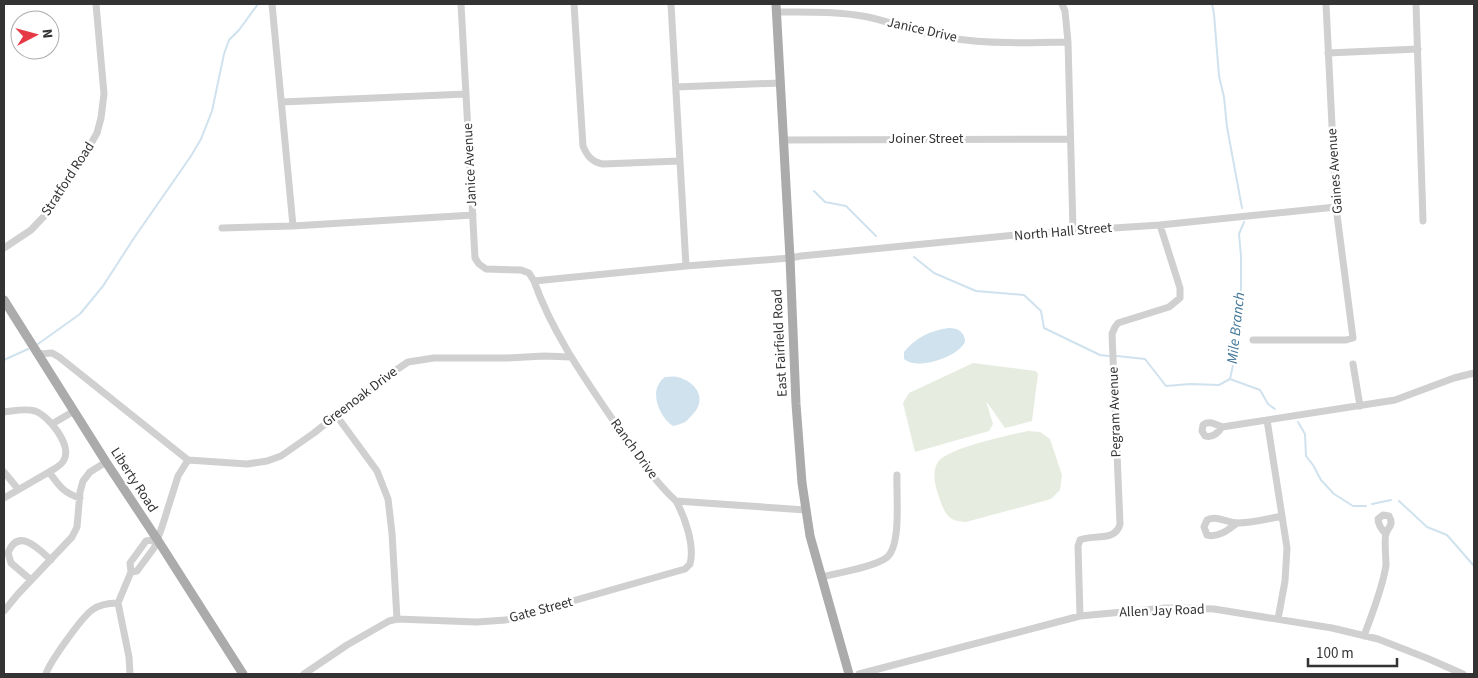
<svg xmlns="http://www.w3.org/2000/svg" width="1478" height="678" viewBox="0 0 1478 678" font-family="'Source Sans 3',sans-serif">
	<rect width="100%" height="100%" fill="#fff"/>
	<path fill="#e6ecdf" d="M973,363L1036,371L1038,374L1032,421L1005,428L986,401L993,424L989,431L915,452L903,403L909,393Z
		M1028,431L1040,432L1050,439L1062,475L1060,490L1051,499L966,522C950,521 947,517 941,503C937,491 930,474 938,462C947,448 1010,435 1028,431Z"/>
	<path fill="#cfe2ee" d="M949,328C958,328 965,332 965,342C958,357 917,371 904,359V352C915,338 931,330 949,328Z
		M665,377C669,377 673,376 677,377C695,381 708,398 693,414C691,416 688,420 685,422C681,424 677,425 673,426C658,416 648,389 665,377Z"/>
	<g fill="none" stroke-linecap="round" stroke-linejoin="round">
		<path stroke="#cfe2ee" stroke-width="2" d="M1212,4L1214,14L1219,76L1224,97L1227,127L1242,208
			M814,191L825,202L846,206L876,236
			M1244,222L1239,234L1241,256V311L1239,337L1230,379L1260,390L1268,404L1275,409
			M914,257L934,273L976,291L1024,295L1041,311L1044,328L1100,355L1109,356
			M38,344L80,314L103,286L134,238L191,156L201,139L212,111L224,54L229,40L239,30L258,4
			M1117,356L1145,359L1166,386L1190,384L1219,385L1230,379
			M4,360L28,349
			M1298,422L1305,434L1306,456L1313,465L1321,480L1334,494L1353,506H1366
			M1399,501L1427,527L1447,535L1474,566
			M1372,504L1391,500"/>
		<path stroke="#d0d0d0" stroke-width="7" d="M272,4L293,226
			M461,4L475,258L479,264L486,269L521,270L529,273L534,281C552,332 583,376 613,420C633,448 651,478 676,501L806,510
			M574,4L583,146C587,156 592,162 603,164L679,161
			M671,4L686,266
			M1062,4L1065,11L1068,42L1073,230
			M1416,4L1423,221
			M776,12C807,12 838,11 868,17C895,23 921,34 949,38C989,44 1028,43 1068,42
			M1328,53L1418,49
			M676,87L780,83
			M282,102L466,94
			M783,140L1070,139
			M222,228L293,226L473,215
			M4,248L31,230L48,212L81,161L97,133L101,118L104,94L96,4
			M534,281L686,266L790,258L801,256L1037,233L1160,225L1336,207
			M1253,340H1346L1353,338L1336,207L1326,4
			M39,354L52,353L59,357L188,460L247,464L267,461L281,456L314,433L374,385L408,362L434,358H506L544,356L571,357
			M1353,364L1360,406
			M4,412C14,411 24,408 35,411C49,416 72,445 64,460C61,466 54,469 49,472C59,485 63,493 80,498
			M336,415L377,471L388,499L392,533L397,619
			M1267,420L1287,548L1285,581L1278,619
			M52,424L74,411
			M1222,427C1218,433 1212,438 1205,436L1202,431L1203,425C1208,420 1215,424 1222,427L1395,400L1454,378L1474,373
			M4,472L18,489
			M4,498L49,472
			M1237,523C1228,530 1218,538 1207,535L1204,527L1207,520C1218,515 1227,523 1238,523C1252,523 1268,519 1282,516
			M131,572L137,571L154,548L162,527L178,476L188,460
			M822,577C837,573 874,567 886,558C902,547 896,494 897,475
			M31,580L11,563L8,553C18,527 38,548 51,560
			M4,611L18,594L72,537L77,527L80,492L83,481L90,472L106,462
			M1080,616L1078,546L1080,540C1093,534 1116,542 1120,524L1112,334L1115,327L1118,323L1169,307L1180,298V288L1160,225
			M1364,636C1372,614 1383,587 1386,565C1386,558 1384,538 1386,533C1389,526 1394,525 1389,516L1383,515L1378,519C1378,525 1381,529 1386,534
			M46,674C49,663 82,617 92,610C100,604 109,603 118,603
			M130,674L129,657L118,603L131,572L130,563L146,541L157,539
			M304,674L347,645L389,621L397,619L476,622L506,620L685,569L690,564C695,546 685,517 676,501
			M859,674L1080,616L1165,608H1181L1214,609L1332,628L1378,639L1429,659L1463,674"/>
		<path stroke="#ababab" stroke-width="9" d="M776,4L790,258L796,404L802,483L810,536L849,674
			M4,300L106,462L157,539L243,674"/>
	</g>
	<g text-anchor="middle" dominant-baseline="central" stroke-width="5" stroke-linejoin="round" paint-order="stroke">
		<g font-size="14" fill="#333" stroke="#fff">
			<text transform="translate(922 30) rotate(13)">Janice Drive</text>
			<text x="926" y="139">Joiner Street</text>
			<text transform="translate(470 165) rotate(-93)">Janice Avenue</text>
			<text transform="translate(1335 171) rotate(-94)">Gaines Avenue</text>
			<text transform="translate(68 179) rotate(-57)">Stratford Road</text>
			<text transform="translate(1063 232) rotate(-5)">North Hall Street</text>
			<text transform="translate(780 343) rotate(-93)">East Fairfield Road</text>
			<text transform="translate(360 397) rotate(-37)">Greenoak Drive</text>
			<text transform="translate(1115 412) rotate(-92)">Pegram Avenue</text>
			<text transform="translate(634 449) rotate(54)">Ranch Drive</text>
			<text transform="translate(134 480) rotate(57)">Liberty Road</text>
			<text transform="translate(541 610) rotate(-15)">Gate Street</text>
			<text transform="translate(1162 611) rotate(-2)">Allen Jay Road</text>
		</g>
		<g font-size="15" font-style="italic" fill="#3f7597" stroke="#fff">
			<text transform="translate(1236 328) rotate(-84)">Mile Branch</text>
		</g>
	</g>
	<rect width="1478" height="678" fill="none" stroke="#333333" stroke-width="10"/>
	<g transform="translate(35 35) rotate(84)"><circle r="24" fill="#ffffff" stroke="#adadad"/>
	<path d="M0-4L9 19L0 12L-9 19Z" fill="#e63946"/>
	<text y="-8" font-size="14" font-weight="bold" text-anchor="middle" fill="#333333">N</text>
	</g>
	<path d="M1308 658v8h89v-8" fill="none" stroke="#333333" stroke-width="2.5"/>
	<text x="1316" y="658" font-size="15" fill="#333333" stroke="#ffffff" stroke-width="4" paint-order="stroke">100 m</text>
</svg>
